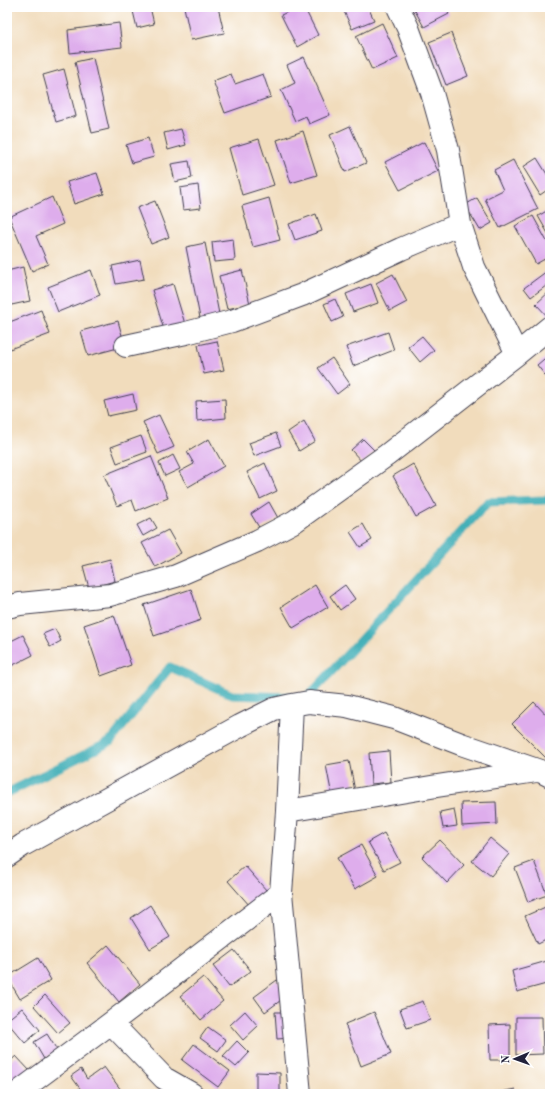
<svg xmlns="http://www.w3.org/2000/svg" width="557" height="1101" viewBox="0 0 557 1101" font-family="'Old Standard TT',serif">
	<rect width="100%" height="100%" fill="#fff"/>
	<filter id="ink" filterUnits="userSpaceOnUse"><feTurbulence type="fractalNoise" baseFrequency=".025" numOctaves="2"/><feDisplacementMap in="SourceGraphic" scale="8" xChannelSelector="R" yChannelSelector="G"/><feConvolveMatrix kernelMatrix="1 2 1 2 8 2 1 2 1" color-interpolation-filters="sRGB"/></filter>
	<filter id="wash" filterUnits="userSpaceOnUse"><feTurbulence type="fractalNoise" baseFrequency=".012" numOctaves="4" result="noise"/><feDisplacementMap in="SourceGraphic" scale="16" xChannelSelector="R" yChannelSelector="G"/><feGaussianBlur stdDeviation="0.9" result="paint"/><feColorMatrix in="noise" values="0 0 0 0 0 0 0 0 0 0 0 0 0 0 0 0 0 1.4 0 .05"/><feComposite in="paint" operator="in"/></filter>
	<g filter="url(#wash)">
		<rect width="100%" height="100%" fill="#f1dcbc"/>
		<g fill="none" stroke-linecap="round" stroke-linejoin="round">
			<path stroke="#3cadb6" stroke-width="9" d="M303,698H307L488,502L545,500L550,498
				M7,793L110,742L170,667L232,695L290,697"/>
		</g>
		<g id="blocks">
			<path fill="#deadec" d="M132,7H150L154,24L137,28Z
				M184,7H218L224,33L191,40Z
				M298,7H304L318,35L297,47L281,15Z
				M342,7H368L374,20L352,29Z
				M413,7H445L449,14L424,27Z
				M119,23L122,47L70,53L68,30Z
				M382,23L398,58L372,70L356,36Z
				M451,33L468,76L446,85L429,42Z
				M304,57L330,115L309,124L306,116L295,121L281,90L295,83L287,65Z
				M93,58L109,129L92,133L75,62Z
				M64,69L76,116L56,122L43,75Z
				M231,74L235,84L263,74L271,97L225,113L213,81Z
				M350,126L366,163L345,172L330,135Z
				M181,129L186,145L168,150L164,133Z
				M303,131L317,175L291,183L277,140Z
				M148,138L154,157L132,163L126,145Z
				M259,139L274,185L242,195L229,148Z
				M424,142L438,171L400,190L385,162Z
				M537,158L550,179V188L540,195L523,167Z
				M513,160L538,209L500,228L485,199L503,190L494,170Z
				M189,161L192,178L175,182L171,164Z
				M97,173L104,194L74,204L67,182Z
				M198,185L201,208L183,210L180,188Z
				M52,197L63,224L36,236L48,264L32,271L9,217Z
				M269,198L280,240L253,247L242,206Z
				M477,198L492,223L480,230L465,205Z
				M155,201L169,237L151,244L137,208Z
				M550,209V237L538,216Z
				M316,214L322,231L295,240L289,224Z
				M533,216L550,247V256L536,264L515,226Z
				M233,239L235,260L214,262L212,242Z
				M205,243L221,324L202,328L186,247Z
				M140,260L144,279L116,284L112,266Z
				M23,267L30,301L7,306V271Z
				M91,270L100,295L58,312L48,287Z
				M242,270L250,304L227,309L219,276Z
				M547,271L550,275V283L531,297L524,288Z
				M393,274L407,302L390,311L376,283Z
				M173,284L185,324L164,330L152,290Z
				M371,284L378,303L353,312L346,294Z
				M550,291V319L536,304Z
				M335,299L343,317L332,322L324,304Z
				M41,310L50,334L7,350V323Z
				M118,321L125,346L88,356L81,331Z
				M388,332L394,350L353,366L346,347Z
				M422,336L434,350L420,362L408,347Z
				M217,341L224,370L204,374L198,345Z
				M550,354V378L548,379L537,365Z
				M332,358L350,384L337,394L318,368Z
				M133,394L136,410L108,416L104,401Z
				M225,399L226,418L197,421L196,401Z
				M159,415L174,447L158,454L143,422Z
				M304,421L315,441L299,451L288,432Z
				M276,433L281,446L254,456L249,443Z
				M141,436L147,452L117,463L111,447Z
				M209,439L224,466L188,487L179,472L194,464L187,452Z
				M363,439L375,451L363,463L351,450Z
				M173,455L180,469L165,476L159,463Z
				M151,456L168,498L136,511L132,500L117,506L104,475Z
				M265,463L277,491L260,499L247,472Z
				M413,464L436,506L416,517L393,476Z
				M269,502L278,518L260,529L251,514Z
				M151,518L157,528L143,536L137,525Z
				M363,524L372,540L360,547L350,532Z
				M168,530L181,553L155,567L142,543Z
				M110,559L115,581L89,588L83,566Z
				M315,585L328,607L293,628L281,607Z
				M345,585L355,599L340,610L330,596Z
				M191,589L201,620L154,636L144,605Z
				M114,615L131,665L101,676L84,625Z
				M55,629L61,641L50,647L43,634Z
				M23,635L33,655L7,668V643Z
				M534,702L550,719V762L512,724Z
				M389,751L391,782L371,784L369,753Z
				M349,761L355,791L332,796L326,765Z
				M496,802L497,824L462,826L461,803Z
				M454,809L457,826L443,828L440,812Z
				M384,833L400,862L384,870L368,842Z
				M490,838L509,854L491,876L472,861Z
				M440,840L464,865L447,883L422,857Z
				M361,845L378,876L355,889L337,858Z
				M534,861L547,895L528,902L515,868Z
				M245,866L267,891L250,906L228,881Z
				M150,905L170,937L150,949L131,918Z
				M550,905V938L538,944L525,916Z
				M108,945L140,984L119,1002L87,963Z
				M234,950L251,971L229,987L213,966Z
				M38,958L51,980L20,999L7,977Z
				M547,961L550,972V983L517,992L512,971Z
				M203,977L223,1001L201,1020L180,996Z
				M277,980L288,995L265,1012L254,997Z
				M45,995L70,1023L58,1033L34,1006Z
				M423,1001L430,1020L407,1028L400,1009Z
				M547,1005H550V1020H549Z
				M22,1008L40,1030L25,1043L7,1022V1020Z
				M245,1011L258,1026L243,1040L230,1025Z
				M275,1012H289L291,1038L277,1039Z
				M374,1012L391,1054L361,1066L345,1024Z
				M516,1017H542L543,1054L516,1055Z
				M510,1024V1060H490L489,1025Z
				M208,1027L226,1040L218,1051L200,1038Z
				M47,1034L57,1050L44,1059L34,1042Z
				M237,1041L249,1053L236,1067L223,1056Z
				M194,1044L230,1071L218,1087L182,1060Z
				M16,1056L30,1071L7,1091V1062L8,1063Z
				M104,1067L124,1094H84L71,1076L81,1069L87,1079Z
				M256,1072L280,1073V1094H256Z
				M515,1089L516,1094H496V1093Z"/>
		</g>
	</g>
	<g filter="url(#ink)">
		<use href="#blocks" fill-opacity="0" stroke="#413e4e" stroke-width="1"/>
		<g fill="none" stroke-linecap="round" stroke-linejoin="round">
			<defs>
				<path id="street" d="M398,7L408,28L432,93L448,150L460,224L474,267L517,354
					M126,346L186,333L232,321L302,295L401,249L460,224
					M7,607L20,604L110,595L176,576L257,541L295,521L387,455L517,354L550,327
					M292,705L287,811L281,893L300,1094
					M287,811L437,786L536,771
					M7,856L23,845L240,726L274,709L292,705L309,702L347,706L394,718L461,744L540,771L550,776
					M111,1023L164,1078L192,1094
					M16,1094L111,1023L281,893"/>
			</defs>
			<use href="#street" stroke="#413e4e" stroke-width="24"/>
			<use href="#street" stroke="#fff" stroke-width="22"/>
		</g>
	</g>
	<rect width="557" height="1101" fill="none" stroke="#fff" stroke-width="24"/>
	<g transform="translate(515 1059) rotate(268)" stroke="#ffffff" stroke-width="3" paint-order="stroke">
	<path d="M0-3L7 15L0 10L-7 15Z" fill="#22223b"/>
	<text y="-6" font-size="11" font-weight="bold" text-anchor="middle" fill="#22223b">N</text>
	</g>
</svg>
